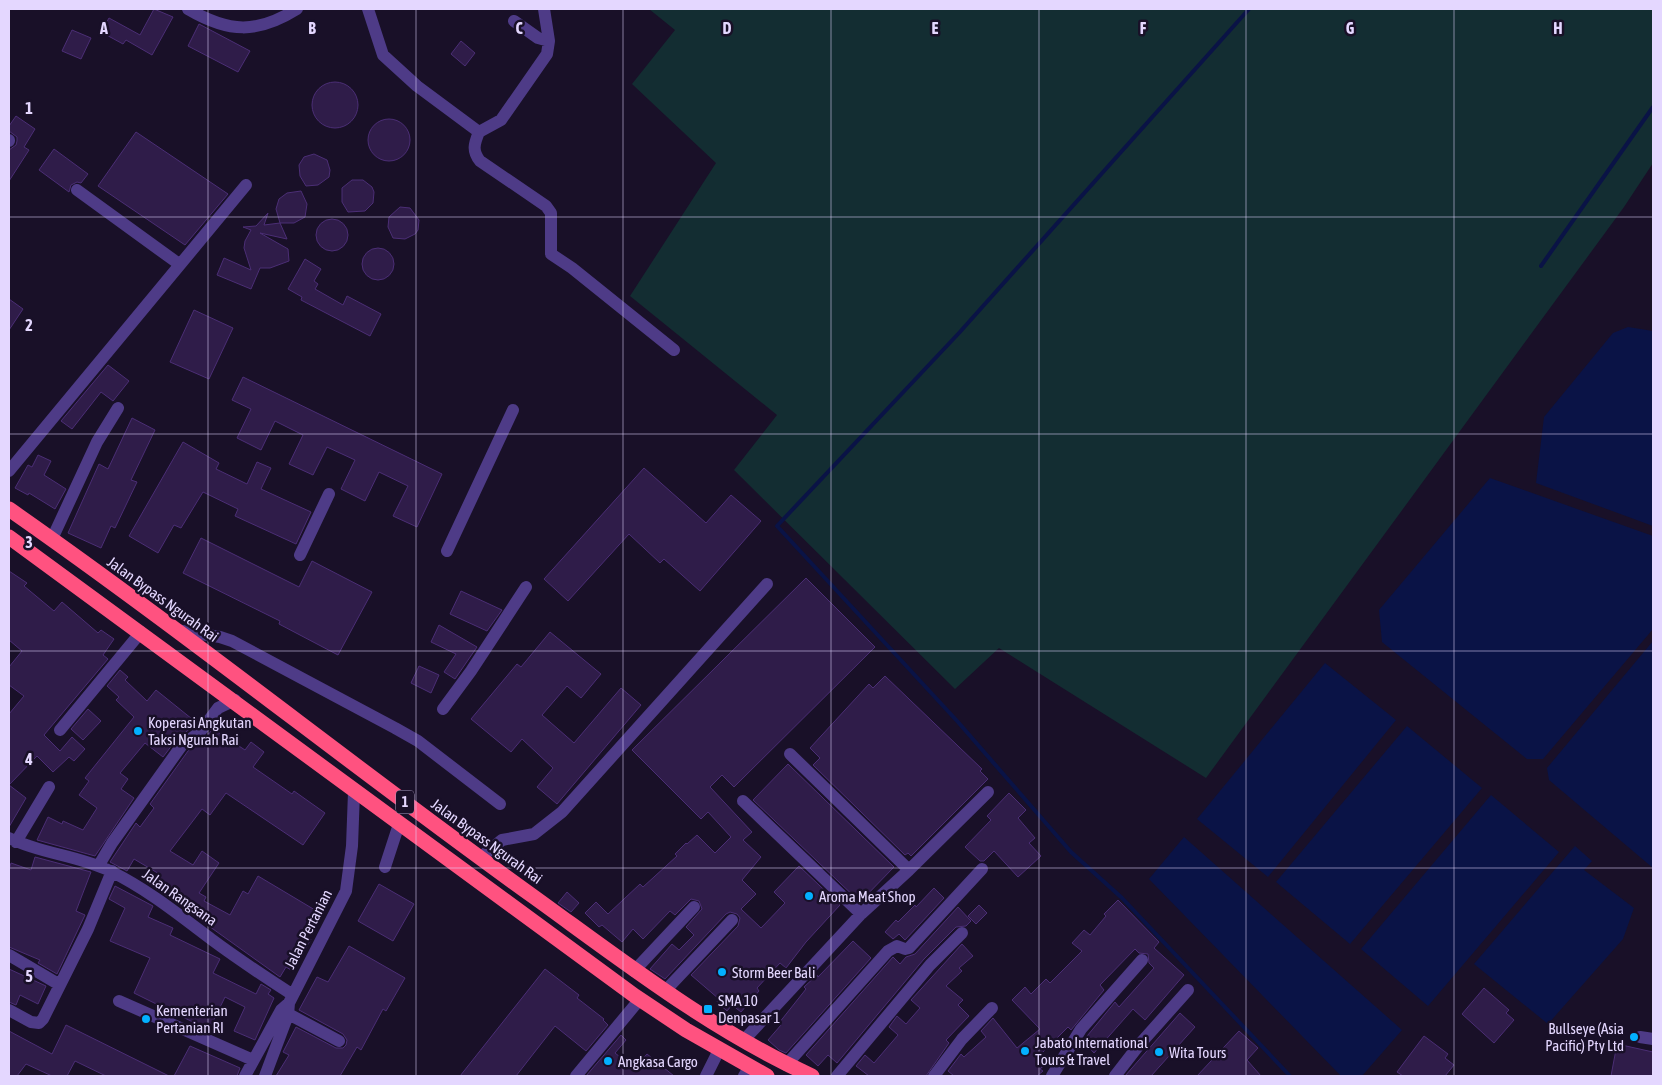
<svg xmlns="http://www.w3.org/2000/svg" width="1662" height="1085" viewBox="0 0 1662 1085" font-family="'Asap Condensed',sans-serif">
	<rect width="100%" height="100%" fill="#191028"/>
	<path fill="#132d32" d="M649,9H1653V163L1624,207L1206,778L999,648L955,689L734,470L777,415L630,296L716,163L632,84L675,30Z"/>
	<path fill="#0a1346" d="M1628,327L1653,331V526L1536,483L1544,417L1613,333Z
		M1490,478L1653,536V629L1543,759H1527L1382,642L1379,610Z
		M1653,641V868L1549,780L1547,768Z
		M1325,663L1396,720L1268,877L1197,819Z
		M1407,726L1482,788L1350,944L1276,882Z
		M1491,795L1559,852L1428,1006L1361,949Z
		M1184,837L1402,1030L1362,1076H1341L1149,879Z
		M1575,846L1592,861L1584,870L1634,908L1623,939L1548,1024L1474,964Z"/>
	<g fill="none" stroke-linecap="round" stroke-linejoin="round">
		<path stroke="#0a1346" stroke-width="4" d="M1249,9L959,333L777,526L958,722L1071,852L1122,898L1290,1076
			M1541,266L1653,107"/>
	</g>
	<path fill="#2f1c49" stroke="#4b2e75" d="M154,9L173,17L152,55L126,40L123,44L101,32L109,18L140,35Z
		M199,24L250,51L238,72L188,46Z
		M72,30L91,38L81,59L62,51Z
		M461,41L475,53L465,66L451,54Z
		M312 105a23 23 0 1 1 46 0a23 23 0 1 1-46 0Z
		M16,116L35,129L24,147L29,150L9,181V150L16,145L17,141V137L9,131V126Z
		M368 140a21 21 0 1 1 42 0a21 21 0 1 1-42 0Z
		M136,132L228,194L185,245L98,186Z
		M54,149L88,174L81,183L77,182L71,185L69,192L39,170Z
		M314,154L327,160L330,170L329,177L318,185L306,186L300,176L299,165L304,157Z
		M352,180H363L372,187L374,192L373,203L365,211L348,212L342,202V188Z
		M301,191L307,204L305,217L294,223H280L287,239L260,233L288,249L289,261L270,268H260L251,289L217,275L224,258L251,270L244,248L245,241L251,230L243,227L256,226L268,213L264,225L280,223L276,209L279,199L287,193Z
		M400,207L410,208L419,220L418,230L415,234L405,239L393,238L388,227L389,217Z
		M316 235a16 16 0 1 1 32 0a16 16 0 1 1-32 0Z
		M362 264a16 16 0 1 1 32 0a16 16 0 1 1-32 0Z
		M305,259L321,269L314,281L318,284L315,289L343,305L347,296L381,314L370,336L301,300L302,297L288,289Z
		M9,299L23,309L9,330Z
		M194,310L233,328L209,379L170,362Z
		M108,365L129,381L113,401L101,392L72,429L61,421Z
		M243,377L442,474L417,527L393,516L408,486L379,472L365,501L341,489L355,460L327,447L313,475L289,464L303,435L275,421L261,450L237,438L251,409L232,400Z
		M132,418L155,430L131,480L137,482L115,528L111,526L101,548L68,533L99,464L108,469Z
		M183,442L219,463L216,469L247,484L257,462L271,468L261,489L311,512L296,544L235,516L238,509L203,492L181,528L174,525L158,553L129,536Z
		M38,455L51,461L44,475L66,489L55,509L29,493L28,495L15,488L28,465L32,467Z
		M644,468L706,523L731,495L761,521L700,591L664,559L660,563L629,534L568,601L544,579Z
		M201,538L299,587L312,561L372,592L338,655L279,624L280,621L183,573Z
		M9,571L27,583L24,586L54,611L62,602L98,633L101,630L114,639L103,655L108,659L44,735L60,751L72,737L85,749L74,761L69,757L53,772L37,756L9,785L26,798L9,827V714L24,696L9,685V667L22,651L9,640Z
		M806,578L875,647L734,787L722,775L710,787L752,832L743,840L761,857L742,880L756,894L741,909L761,928L785,903L774,892L799,866L840,905L806,942L786,968L780,963L757,988L759,991L741,1012L732,1005L727,1011L717,1002L719,999L691,975L738,926L740,918L737,914L730,912L726,914L665,979L650,969L672,944L679,950L694,935L686,927L702,909L699,901L691,899L675,915L670,911L643,939L633,929L622,942L602,925L599,927L585,913L596,902L608,914L640,884L643,887L677,856L675,854L686,843L687,844L697,835L715,853L731,837L708,812L701,819L632,750Z
		M461,591L502,610L487,631L450,614Z
		M439,625L477,647L455,679L444,672L456,654L431,642Z
		M550,632L601,674L581,698L567,686L542,715L574,743L621,688L641,705L557,804L537,787L553,768L522,739L511,752L471,719L517,664L521,667Z
		M419,666L439,675L431,693L411,683Z
		M120,670L128,677L125,680L147,701L156,690L197,723L176,740L163,757L145,743L120,773L128,779L121,789L134,798L95,856L37,840L48,817L62,824L63,821L83,830L97,808L79,795L89,781L85,778L134,717L116,700L119,697L107,686Z
		M885,676L982,769L980,771L988,779L911,856L908,853L905,855L813,765L820,758L810,748L869,684L873,688Z
		M88,709L101,721L83,740L71,729Z
		M213,729L245,750L251,742L264,752L253,767L292,794L294,791L325,813L303,845L226,793L210,815L202,809L170,851L193,865L202,851L219,863L199,893L206,897L204,901L230,915L243,891L248,894L258,876L320,913L304,935L311,939L304,952L291,970L286,967L280,977L153,886L161,875L134,859L127,871L110,862L136,823L140,827L154,808L150,804L188,751L205,738Z
		M788,764L894,867L860,902L753,800Z
		M1009,793L1026,810L1018,818L1035,838L1029,843L1041,856L1018,877L994,851L984,861H980L965,847L991,820L987,816Z
		M35,857L91,872L76,911L85,915L57,974L38,963L40,960L9,947V870L11,863L31,870Z
		M379,884L414,904L393,941L358,921Z
		M115,886L153,906L148,917L173,928L170,935L220,959L213,973L256,994L261,984L271,990L268,994L274,998L255,1040L234,1031L245,1007L225,997L209,1030L134,993L150,958L110,941L125,908L109,899Z
		M934,888L944,898L905,940L899,934L893,939L885,932L896,920L898,922L915,905L916,907Z
		M567,892L579,903L571,912L558,903Z
		M1118,900L1159,942L1154,948L1184,975L1145,1020L1133,1009L1094,1053L1083,1041L1115,1002L1119,1007L1154,968L1149,963L1148,954L1139,953L1135,949L1100,985L1104,990L1071,1030L1068,1027L1040,1055L1047,1063L1040,1069L1043,1071L1037,1076H954L948,1071L961,1054L964,1057L986,1037L981,1031L993,1018L1017,1048L1040,1029L1012,1000L1025,987L1031,994L1046,979L1050,983L1082,951L1072,943L1084,930L1090,935L1106,916L1104,914Z
		M979,905L987,913L976,924L968,916Z
		M958,907L971,921L966,926L956,927L924,959L837,1063L828,1055L818,1066L806,1055L893,957L900,964L906,957L915,954Z
		M853,941L871,958L786,1053L779,1050L768,1040L781,1025L779,1023L806,989L804,987L817,975L818,977Z
		M962,944L973,956L959,968L962,971L946,986L963,1000L958,1005L969,1016L946,1040L949,1043L926,1076H869L856,1066L865,1055L874,1063L898,1035L889,1027L897,1016L906,1024L920,1008L911,1000Z
		M349,946L405,978L386,1011L383,1009L361,1050L357,1047L340,1076H276L289,1055L283,1052L296,1027L336,1048H343L346,1045L347,1040L343,1034L299,1010L317,977L328,982Z
		M9,969L46,986L38,1004L20,995L16,1005L9,1002Z
		M545,969L579,995L577,998L604,1019L603,1020L608,1025L586,1051L555,1026L516,1076H460Z
		M1484,988L1509,1010L1506,1013L1514,1020L1494,1043L1462,1014Z
		M1180,1013L1195,1027L1151,1076H1125Z
		M66,1025L169,1076H106L75,1061L67,1076H52L26,1064L17,1076H9V1031L52,1054Z
		M1239,1031L1258,1048L1247,1060L1261,1076H1197Z
		M621,1035L626,1040L615,1053L634,1068L647,1054L674,1076H586Z
		M1424,1036L1448,1054L1445,1058L1454,1065L1445,1076H1403L1397,1072Z
		M1617,1044L1653,1052V1076H1611Z
		M190,1046L240,1068L237,1076H174Z"/>
	<g fill="none" stroke-linecap="round" stroke-linejoin="round">
		<path stroke="#4e3b87" stroke-width="12" d="M188,9C229,33 257,34 297,9
			M368,9L383,55L417,86L479,132L501,120L547,54L549,41L544,9
			M514,21L538,38L549,41
			M479,132C474,144 472,151 480,161L546,206L551,213V254L572,268L674,350
			M9,141V140
			M77,190L179,264
			M9,471L246,185
			M52,539L97,442L118,408
			M447,551L513,410
			M300,555L329,494
			M176,630L220,637L232,641L395,728L418,741L500,804
			M443,709L471,671L526,587
			M60,730L141,632
			M790,754L909,870
			M743,801L861,914
			M9,838C41,854 78,855 110,871C147,889 178,914 211,939C238,959 265,977 293,995
			M16,842L49,787
			M480,858L502,840L534,834L562,812L767,584
			M99,865L112,843L182,745L200,732L218,708L235,700
			M385,867L399,824
			M9,955L60,985
			M634,971L694,907
			M665,991L732,920
			M119,1001L253,1060
			M9,1010L31,1022L39,1023L43,1019L88,929L112,871
			M281,1010L339,1041
			M1640,1037L1653,1039
			M743,1041L861,914L909,870L988,792
			M786,1065L888,951L897,946L905,949L909,948L982,869
			M245,1076L281,1010L289,1003L346,891L352,846L354,792
			M265,1076L288,1015L289,1003
			M576,1076L640,999
			M706,1076L719,1050
			M744,1076L749,1068
			M837,1076L930,965L962,933
			M934,1076L962,1039L992,1008
			M1052,1076L1081,1029L1142,960
			M1115,1076L1139,1045L1188,990"/>
		<path stroke="#ff5280" stroke-width="15" d="M9,509C188,634 357,770 534,897C624,962 711,1030 812,1076
			M9,537L635,996L686,1030L767,1076"/>
	</g>
	<path fill="none" stroke="#e4d7ff" stroke-width="1" stroke-opacity="0.55" d="M208,9V1076M416,9V1076M623,9V1076M831,9V1076M1039,9V1076M1246,9V1076M1454,9V1076M9,217H1653M9,434H1653M9,651H1653M9,868H1653"/>
	<g fill="#03b0ff" stroke="#191028" stroke-width="2">
		<circle cx="138" cy="731" r="5"/>
		<circle cx="809" cy="896" r="5"/>
		<circle cx="722" cy="972" r="5"/>
		<rect x="703" y="1004" width="10" height="10" rx="2.5"/>
		<circle cx="146" cy="1019" r="5"/>
		<circle cx="1634" cy="1037" r="5"/>
		<circle cx="1025" cy="1051" r="5"/>
		<circle cx="1159" cy="1052" r="5"/>
		<circle cx="608" cy="1061" r="5"/>
	</g>
	<g text-anchor="middle" dominant-baseline="central" stroke-width="5" stroke-linejoin="round" paint-order="stroke">
		<rect fill="#191028" stroke="#a79bbe" stroke-width="1" x="396" y="790.5" width="18" height="23" rx="4"/>
		<g font-size="14" font-weight="bold" fill="#e4d7ff">
			<text x="405" y="802">1</text>
		</g>
		<g font-size="15" fill="#e4d7ff" stroke="#191028">
			<text transform="translate(163 599) rotate(36)">Jalan Bypass Ngurah Rai</text>
			<text transform="translate(487 841) rotate(36)">Jalan Bypass Ngurah Rai</text>
			<text transform="translate(180 897) rotate(35)">Jalan Rangsana</text>
			<text transform="translate(308 929) rotate(-63)">Jalan Pertanian</text>
		</g>
		<g font-size="15" fill="#e4d7ff" stroke="#191028" text-anchor="start">
			<text x="148" y="722">Koperasi Angkutan<tspan x="148" dy="17">Taksi Ngurah Rai</tspan></text>
			<text x="819" y="896">Aroma Meat Shop</text>
			<text x="732" y="972">Storm Beer Bali</text>
			<text x="718" y="1000">SMA 10<tspan x="718" dy="17">Denpasar 1</tspan></text>
			<text x="156" y="1010">Kementerian<tspan x="156" dy="17">Pertanian RI</tspan></text>
			<text x="1624" y="1028" text-anchor="end">Bullseye (Asia<tspan x="1624" dy="17">Pacific) Pty Ltd</tspan></text>
			<text x="1035" y="1042">Jabato International<tspan x="1035" dy="17">Tours &amp; Travel</tspan></text>
			<text x="1169" y="1052">Wita Tours</text>
			<text x="618" y="1061">Angkasa Cargo</text>
		</g>
	</g>
	<g font-size="16" text-anchor="middle" font-weight="bold" fill="#e4d7ff" stroke="#191028" stroke-width="5" stroke-linejoin="round" paint-order="stroke">
		<text x="104" y="34">A</text>
		<text x="312" y="34">B</text>
		<text x="519" y="34">C</text>
		<text x="727" y="34">D</text>
		<text x="935" y="34">E</text>
		<text x="1143" y="34">F</text>
		<text x="1350" y="34">G</text>
		<text x="1558" y="34">H</text>
		<text x="29" y="114">1</text>
		<text x="29" y="331">2</text>
		<text x="29" y="548">3</text>
		<text x="29" y="765">4</text>
		<text x="29" y="982">5</text>
	</g>
	<rect width="1662" height="1085" fill="none" stroke="#e4d7ff" stroke-width="20"/>
</svg>
